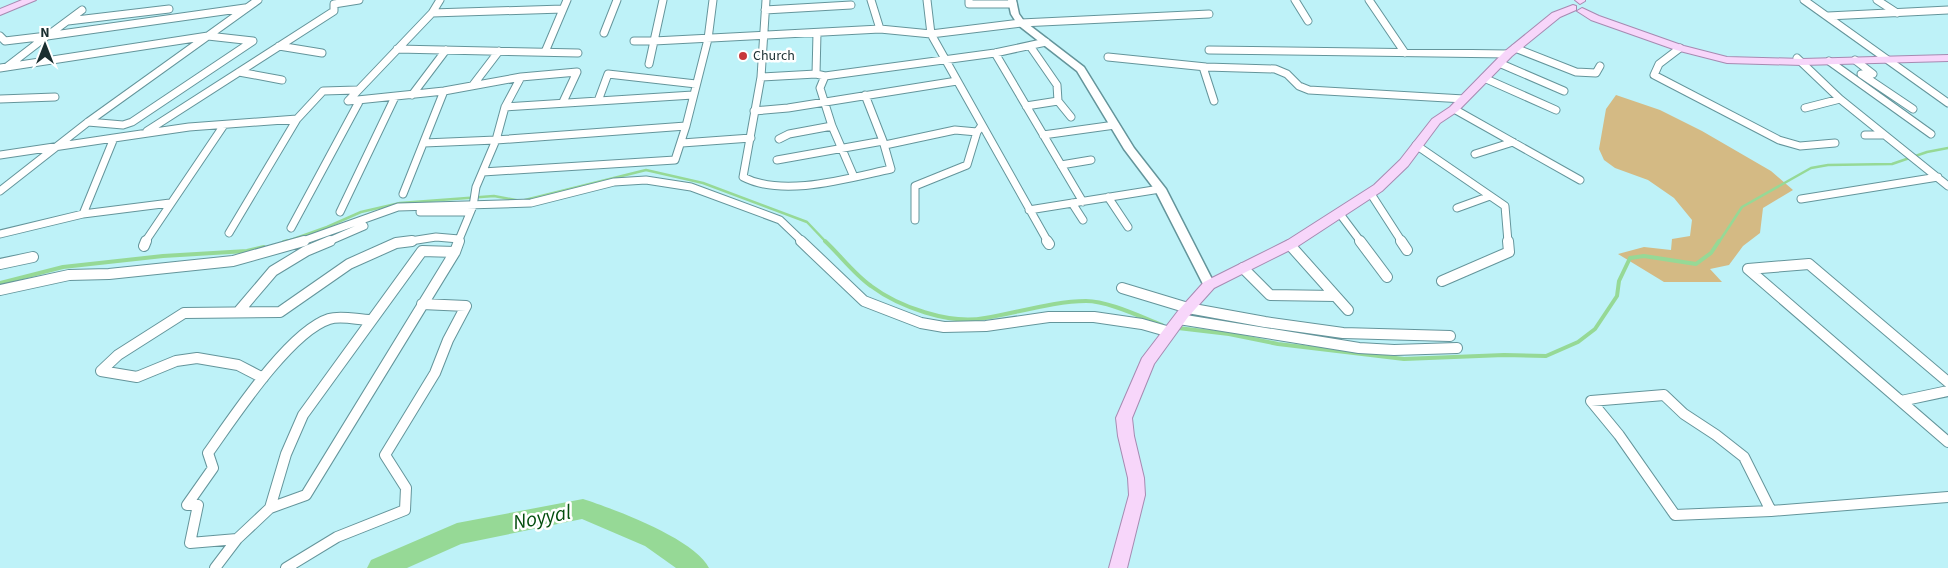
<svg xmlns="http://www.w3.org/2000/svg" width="1948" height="568" viewBox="0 0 1948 568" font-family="'Source Sans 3',sans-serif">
	<rect width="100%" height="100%" fill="#bef2f8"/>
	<path fill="#d4ba84" d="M1616,95L1660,110L1702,131L1771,171L1793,190L1763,208L1760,233L1743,246L1729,265L1710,269L1722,282H1664L1618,254L1644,247L1671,250L1672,239L1690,236L1692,220L1674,198L1648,180L1615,168L1604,160L1599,149L1606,109Z"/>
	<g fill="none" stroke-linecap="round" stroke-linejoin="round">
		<path stroke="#96d996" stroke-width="2.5" d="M285,242L327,227L361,212L400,203L494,196L521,201L646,170L703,183L807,222L826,242
			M1719,242L1742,207L1811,168L1828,165L1892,164L1927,152L1948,148"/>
		<path stroke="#96d996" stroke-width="4" d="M825,241C840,255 854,274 871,286C899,307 950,325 985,318C1016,313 1055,301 1086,301C1108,301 1141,317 1162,325
			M284,242L288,241
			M0,283L63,267L163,256L247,251L264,247
			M1178,328L1229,334L1278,344L1404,359L1504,355L1546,356L1578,342L1595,329L1617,296L1619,281L1630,258L1644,256L1696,264L1711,253L1719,241"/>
		<path fill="#96d996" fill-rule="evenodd" d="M583,499C614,509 695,539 709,568H676L645,546L582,519L461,544L407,568H367L371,560L457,523Z"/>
		<defs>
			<path id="street-far1" d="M440,0L432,13L348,101L444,91L521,77L505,107L496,140L476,187L473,206L458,242
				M663,0L654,41L880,29L931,34L1021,23L1209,14
				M766,0L761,77L743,177C783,198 849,178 891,169L883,141L865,95
				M871,0L880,29
				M927,0L931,34L1048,242
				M969,0V4H1013
				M1295,0L1308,21
				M1369,0L1405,53
				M1804,0L1948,103
				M1877,0L1897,13
				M765,10L851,5
				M432,13L563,9
				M1828,16L1948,10
				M68,21L169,9
				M604,33L617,0
				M0,36L5,41L47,36L82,10
				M634,41H654L649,64
				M279,46L322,53
				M1030,46L1057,85L1058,101L1071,117
				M1515,48L1576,72L1596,73L1600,66
				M1680,48L1659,64L1654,75L1779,140L1800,146L1835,143
				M397,49L578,53
				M1209,50L1508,54
				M545,52L567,0
				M995,53L1083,202
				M1108,57L1206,67L1275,69L1287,74L1299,86L1309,90L1464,99
				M1797,58L1840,99L1948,186
				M1855,60L1873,74H1861L1913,109
				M1829,61L1931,134
				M1499,63L1564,91
				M8,66L47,36L245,8
				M1203,67L1214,101
				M0,68L208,36L253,41L132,122L123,125L88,122
				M239,72L282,80
				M816,74L825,76L995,53L1046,42
				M825,76L820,88L832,126L854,177
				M521,77L577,72L563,102
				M761,77L816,74L817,33
				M1484,78L1556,110
				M473,85L499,51
				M412,95L446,50
				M0,99L55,97
				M598,101L608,74L696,84
				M1026,106L1058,101
				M505,107L693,95
				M1805,108L1840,99
				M1454,109L1580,180
				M754,111L788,108L957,81
				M147,131L334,11V4L359,0
				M1043,135L1115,125
				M1865,135H1883
				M779,139L789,134L832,126
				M424,143L496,140L686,126L708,39L713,0
				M682,143L751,138
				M885,145L955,130L977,132
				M1416,145L1505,206L1508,242
				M1475,154L1513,142
				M0,155L114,138
				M777,160L883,141
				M1061,165L1091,160
				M483,172L675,160L686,126
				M0,191L88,122L258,0
				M403,194L444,91
				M1371,194L1402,242
				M1108,197L1128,227
				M1801,199L1938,177
				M1072,203L1083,220
				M1457,208L1490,196
				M1029,210L1160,189
				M340,212L395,97
				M420,212H470
				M83,214L114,138L189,127L297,119
				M1340,214L1361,242
				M915,220V186L967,165L977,132L982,125
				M291,228L360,100
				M229,233L297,119L323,91L357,90
				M0,234L83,214L170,203
				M145,242L224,125
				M300,242L398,207L531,203L614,182L646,180L691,187L780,220L803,242
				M327,242L364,226
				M404,242L436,237L459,239"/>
			<path id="street" d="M801,241L864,301L921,323L944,327L986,326L1049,317H1094L1142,324L1170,332
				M1047,241L1049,244
				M1360,241L1387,277
				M1401,241L1407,250
				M1290,245L1348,310
				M144,246L146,241
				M0,264L33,257
				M1243,268L1270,295L1335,296
				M1748,269L1948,442
				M1748,269L1809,264L1948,382
				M1442,281L1509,252L1508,241
				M1122,288L1188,308L1265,322L1343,333L1450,336
				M0,290L69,275L109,274L233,261L304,241
				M239,311L273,271L306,251L330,241
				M1179,319L1359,348L1394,350L1457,348
				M263,378L238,365L197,358L176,361L137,377L101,371L118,355L184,313L280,312L349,264L396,243L412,241
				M1664,395L1684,414L1716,435L1744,457L1771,511L1675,515L1619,435L1591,401Z
				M1901,401L1948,391
				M270,508L286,454L303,415L422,251L455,252
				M1771,511L1948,497
				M237,539L270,508L306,495L455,252L459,241
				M215,568L237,539L190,543L198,505H187L213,468L208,453C233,418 289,332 329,319C341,315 358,320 371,320
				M286,568L337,537L405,510L406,488L385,455L435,373L448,340L466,306L422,304"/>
			<path id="secondary" d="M1008,0H1016L1019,14L1024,21L1084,67L1134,148L1166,189L1215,285L1213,288H1205L1155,190L1124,149L1077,71L1018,25L1011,14Z"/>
			<path id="primary" d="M22,0H36L0,15V9Z
				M1575,0H1585V1L1580,4Z
				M1573,5L1576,6V10L1560,17L1512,56L1458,111L1440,123L1408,166L1382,191L1298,246L1214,288L1188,317L1154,364L1132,418L1134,436L1144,478L1145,495L1127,568H1109L1129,495L1128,478L1118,436L1116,418L1142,358L1178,311L1204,282L1288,240L1374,185L1400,160L1432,119L1450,107L1504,52L1552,13Z
				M1582,8L1599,16L1684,46L1727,57L1802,59L1948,55V61L1802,65L1727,63L1676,50L1591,20L1577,11Z"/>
		</defs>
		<use href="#street-far1" stroke="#64959b" stroke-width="9"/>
		<use href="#street" stroke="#64959b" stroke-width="12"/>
		<use href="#secondary" stroke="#64959b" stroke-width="3"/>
		<use href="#primary" stroke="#a68ab1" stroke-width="2"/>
		<use href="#street-far1" stroke="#fff" stroke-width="7"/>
		<use href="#street" stroke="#fff" stroke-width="10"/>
		<use href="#secondary" fill="#fff" fill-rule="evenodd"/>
		<use href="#primary" fill="#f7d6fa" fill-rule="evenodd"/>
	</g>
	<circle fill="#c7373a" stroke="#fff" stroke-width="2" cx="743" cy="56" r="5"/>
	<g text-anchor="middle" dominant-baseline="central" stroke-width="5" stroke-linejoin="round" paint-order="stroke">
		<g font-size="14" fill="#1a2e30" stroke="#fff" text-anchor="start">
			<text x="753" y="56">Church</text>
		</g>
		<g font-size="21" font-style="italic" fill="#034d0e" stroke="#fff">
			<text transform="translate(542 517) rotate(-11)">Noyyal</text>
		</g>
	</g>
	<g transform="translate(45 45)" stroke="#ffffff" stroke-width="4" paint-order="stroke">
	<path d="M0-4L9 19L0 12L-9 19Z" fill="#1a2e30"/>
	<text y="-8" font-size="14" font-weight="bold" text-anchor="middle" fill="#1a2e30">N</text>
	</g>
</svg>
